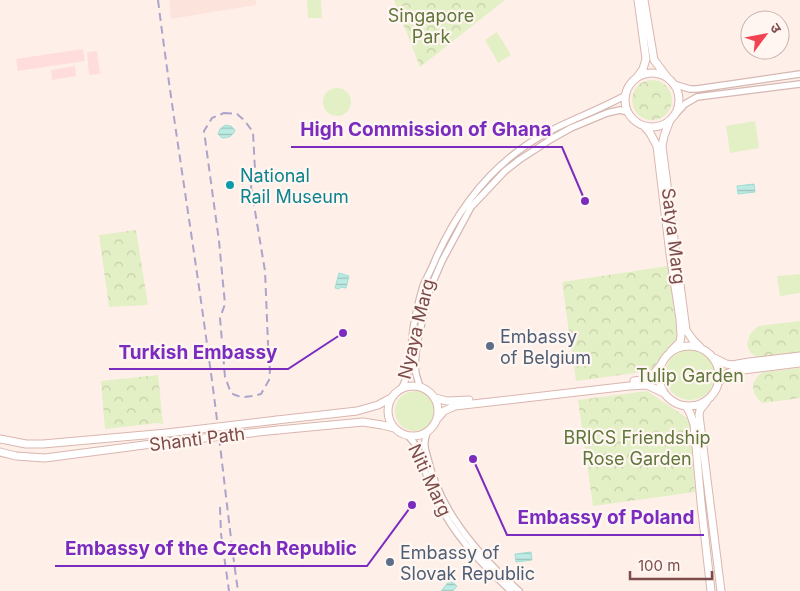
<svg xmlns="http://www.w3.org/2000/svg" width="800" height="591" viewBox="0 0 800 591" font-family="Inter,'Noto Sans Devanagari',sans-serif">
	<defs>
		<pattern id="park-crowns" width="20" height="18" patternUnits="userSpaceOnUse" patternTransform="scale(1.25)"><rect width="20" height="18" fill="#e3efc5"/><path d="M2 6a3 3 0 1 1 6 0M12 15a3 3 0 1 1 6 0" fill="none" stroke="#c7ceab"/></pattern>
		<pattern id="water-rules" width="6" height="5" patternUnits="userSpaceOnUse" patternTransform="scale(1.25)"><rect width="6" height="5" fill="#bbebe3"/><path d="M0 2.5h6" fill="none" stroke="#9dc0ba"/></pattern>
	</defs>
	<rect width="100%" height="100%" fill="#fef0e9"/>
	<path fill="#fce4dd" d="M169,0H256V5L171,19Z"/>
	<path fill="#fdd" d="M83,49L85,61L18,71L16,59Z
		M97,51L100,74L89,75L87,52Z
		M75,66L76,76L52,80L51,70Z"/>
	<path fill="#e3efc5" d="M307,0H321L322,18H308Z
		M497,32L511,55L498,63L485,40Z
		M323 102a14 14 0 1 1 28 0a14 14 0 1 1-28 0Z
		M755,121L759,148L730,153L726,126Z
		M800,274V293L780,296L777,276Z
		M665 375a25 25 0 1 1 50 0a25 25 0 1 1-50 0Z
		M395 411a20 20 0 1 1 40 0a20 20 0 1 1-40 0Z"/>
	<path fill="url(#park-crowns)" d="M394,0H505L420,67Z
		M632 100a20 20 0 1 1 40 0a20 20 0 1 1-40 0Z
		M136,230L148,305L109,307L99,235Z
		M668,266L678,337L650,371L576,381L562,282Z
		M800,321V352L758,358L751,353L747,345L750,334L758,326Z
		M800,368V398L763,403C755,398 753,392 753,383L760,374L764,372Z
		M158,375L163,424L158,423L105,429L101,381Z
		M647,391L690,420L695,492L593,506L578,400Z"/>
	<path fill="url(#water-rules)" stroke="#a0ded4" d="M225,125L231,126L235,130C233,136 228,138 222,138L218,134L220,129Z
		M754,184L755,192L738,194L737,186Z
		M339,273L349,276L346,288L340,287L339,289L335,288Z
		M531,552L532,560L516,562L515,554Z
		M450,580L457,586L453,591H441Z"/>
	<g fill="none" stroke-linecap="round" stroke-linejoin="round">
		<defs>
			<path id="tertiary" d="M673,84L690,89H697L800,74
				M674,116L685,104L697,97L800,84
				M420,387L416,374L415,365L417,343L430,289L442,261L471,207L505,171L519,160L553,138L571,128L607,113L620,110L628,112
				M401,389C412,371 410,351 413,330C415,316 419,300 423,286C426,279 430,272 433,265C457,208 494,160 550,131C575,118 601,109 626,95
				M427,433C423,443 425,449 428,459C440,512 479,556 519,591
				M409,437C419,446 420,458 425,471C430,485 437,499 444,513C461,543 486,568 511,591"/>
			<path id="secondary" d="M644,0L654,60L667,77
				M625 100a27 27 0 1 1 54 0a27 27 0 1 1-54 0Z
				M638,76L643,69L646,59L638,0
				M670,120L664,136L662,146L686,330L693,340L700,347
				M644,126L650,133L657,146L670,254L680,319L681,336L680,342L671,351
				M659 376a30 30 0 1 1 60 0a30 30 0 1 1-60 0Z
				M714,358L726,364L732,365L749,362L800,356
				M634,381C646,380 653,376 660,366
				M720,381L726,374L734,371L800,363
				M388 411a25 25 0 1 1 50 0a25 25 0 1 1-50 0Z
				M435,398L447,401L469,400
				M707,401L700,410L699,415L721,591
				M686,406L690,413L694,424L701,503L711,591
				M437,419L444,411L455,406L629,386L647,385L664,393
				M277,420L357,411L378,405L391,398
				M278,430L363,422L382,425L394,428
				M0,439L26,444H43L167,433
				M0,452L16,456L45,458L167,442"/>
		</defs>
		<use href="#tertiary" stroke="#d7b7b2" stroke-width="8"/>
		<use href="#secondary" stroke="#dbb5af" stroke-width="9"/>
		<use href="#tertiary" stroke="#fff" stroke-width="5.5"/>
		<use href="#secondary" stroke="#fff" stroke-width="7"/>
		<path stroke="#ada4cb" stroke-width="2" stroke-dasharray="8 5" stroke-linecap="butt" d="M158,0C173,120 193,239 209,359C220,436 227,514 238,591
			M224,113L237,114L244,120L253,132L255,170L251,187L265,271L268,344L270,370L269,380L261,394C250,397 241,399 231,393L225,377L220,318L225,304L219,241L204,131L212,118Z
			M220,507L221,534L229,591"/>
		<defs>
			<path id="secondary-bridge" d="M167,433L277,420
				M167,442L278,430"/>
		</defs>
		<use href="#secondary-bridge" stroke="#dbb5af" stroke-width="9" stroke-linecap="butt"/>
		<use href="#secondary-bridge" stroke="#fff" stroke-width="7"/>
	</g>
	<circle fill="#0f9aa8" stroke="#fff6f2" stroke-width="2" cx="230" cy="185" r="5"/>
	<g fill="#5c6f8a" stroke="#fff6f2" stroke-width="2">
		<circle cx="490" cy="346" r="5"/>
		<circle cx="390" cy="562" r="5"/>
	</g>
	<g text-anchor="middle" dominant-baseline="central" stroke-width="4.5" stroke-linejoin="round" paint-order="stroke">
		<g font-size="18" fill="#5f773a" stroke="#fff6f2">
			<text x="431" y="15">Singapore<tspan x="431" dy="21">Park</tspan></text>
			<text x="690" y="375">Tulip Garden</text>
			<text x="637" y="437">BRICS Friendship<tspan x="637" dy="21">Rose Garden</tspan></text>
		</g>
		<g font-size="18" fill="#0d838f" stroke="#fff6f2" text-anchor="start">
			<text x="240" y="175">National<tspan x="240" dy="21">Rail Museum</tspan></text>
		</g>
		<g font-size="18" fill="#7d4b49" stroke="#fff6f2">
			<text transform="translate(674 236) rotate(83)">Satya Marg</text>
			<text transform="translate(416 329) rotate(-76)">Nyaya Marg</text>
			<text transform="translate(197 439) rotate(-7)">Shanti Path</text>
			<text transform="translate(430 480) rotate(65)">Niti Marg</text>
		</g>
		<g font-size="18" fill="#4e5e75" stroke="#fff6f2" text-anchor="start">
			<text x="500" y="336">Embassy<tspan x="500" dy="21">of Belgium</tspan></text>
			<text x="400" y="552">Embassy of<tspan x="400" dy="21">Slovak Republic</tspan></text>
		</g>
	</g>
	<path fill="none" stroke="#7b2cbf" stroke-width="2" d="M585 201L562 147H291M343 333L288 369H109M473 459L507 535H704M412 505L367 566H55"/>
	<g fill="#7b2cbf" stroke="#fff6f2" stroke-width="2">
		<circle cx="585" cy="201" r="5"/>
		<circle cx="343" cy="333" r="5"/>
		<circle cx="473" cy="459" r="5"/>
		<circle cx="412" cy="505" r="5"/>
	</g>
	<g font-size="19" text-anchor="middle" font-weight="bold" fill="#7b2cbf" stroke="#fff6f2" stroke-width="4.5" stroke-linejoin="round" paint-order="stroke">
		<text x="426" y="136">High Commission of Ghana</text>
		<text x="198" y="359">Turkish Embassy</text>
		<text x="606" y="524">Embassy of Poland</text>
		<text x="211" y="555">Embassy of the Czech Republic</text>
	</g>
	<g transform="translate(765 35) rotate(58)"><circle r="24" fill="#fff6f2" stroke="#cbb2ae"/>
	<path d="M0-4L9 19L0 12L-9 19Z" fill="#f34353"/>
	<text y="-8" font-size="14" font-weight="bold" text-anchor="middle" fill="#7d4b49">उ</text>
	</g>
	<path d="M630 571v8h82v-8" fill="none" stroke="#7d4b49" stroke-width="2.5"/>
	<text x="638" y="571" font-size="15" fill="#7d4b49" stroke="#fff6f2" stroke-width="4" paint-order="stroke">100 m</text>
</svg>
